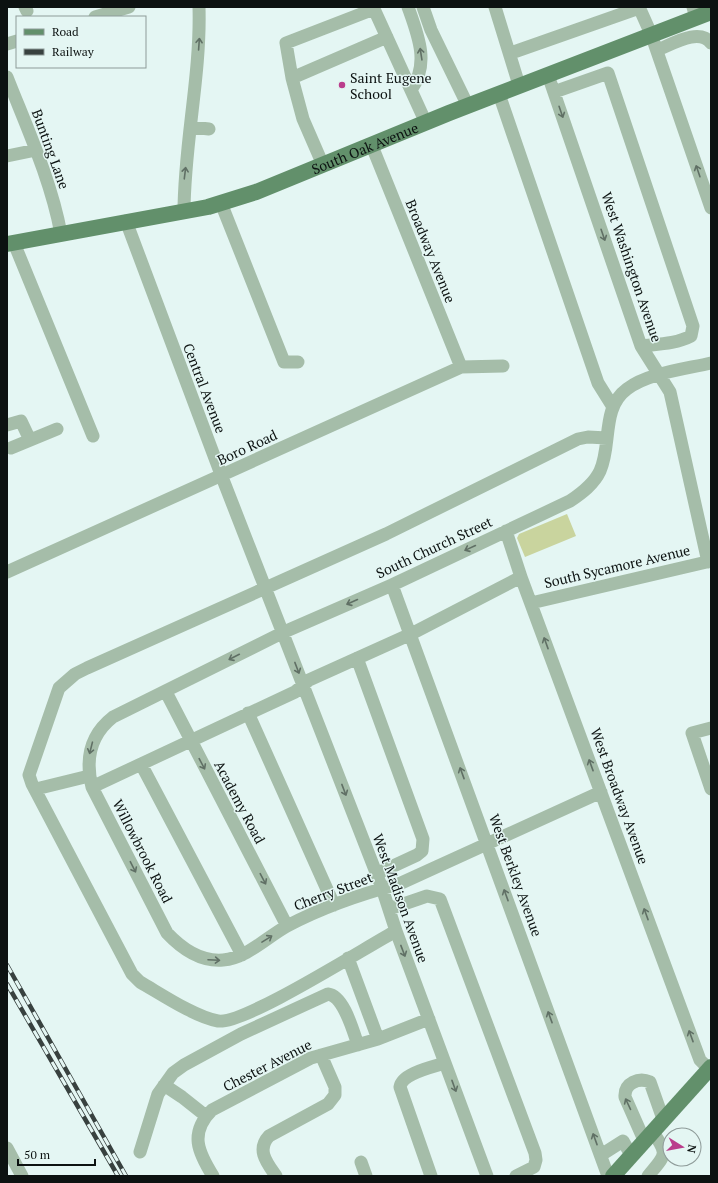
<svg xmlns="http://www.w3.org/2000/svg" width="718" height="1183" viewBox="0 0 718 1183" font-family="'PT Serif',serif">
	<rect width="100%" height="100%" fill="#e4f6f3"/>
	<path fill="#c9d49e" d="M567,514L576,536L525,557L517,538L519,534Z"/>
	<g fill="none" stroke-linecap="round" stroke-linejoin="round">
		<path stroke="#a5bda9" stroke-width="13" d="M25,7L27,11
			M408,7C418,35 430,64 411,90
			M423,7L431,30L468,106
			M495,7L519,85
			M639,7L651,34L711,208
			M693,7L696,18
			M95,17L129,7
			M7,44L17,41
			M657,50C671,45 699,27 711,43
			M511,53L639,8
			M548,75L641,346L670,392L708,562
			M7,77C27,128 51,180 61,234
			M292,78L387,37
			M554,92L608,73L693,326L691,336C676,344 658,344 641,346
			M499,94L598,383L613,407
			M191,127L209,129
			M372,146L461,367
			M7,156L36,150
			M323,165L303,119L292,78L286,43L374,9L426,123
			M221,203L284,362H298
			M184,212C184,144 201,76 199,7
			M126,221L222,477L382,888L396,931L487,1176
			M14,243L93,436
			M7,425L21,421L30,440
			M11,448L57,429
			M506,531L521,577L700,1060L709,1069
			M7,572L461,367L503,366
			M392,585L608,1176
			M531,603L711,561
			M357,658L423,839L422,851L417,855L376,874
			M166,692L287,926
			M248,713L334,905
			M711,728L692,733L711,789
			M141,764L242,955
			M92,787L295,692L309,680L411,634L521,577
			M36,789L89,776
			M601,792L399,884C361,894 323,907 287,926C267,937 247,958 223,960C200,962 182,949 167,933L92,787C85,759 90,735 113,717L284,632L392,585L570,501C582,493 594,484 600,471C612,445 601,408 627,389C648,373 686,369 711,363
			M389,909L427,896L440,899L535,1153L536,1160L534,1167L516,1176
			M396,931C366,947 244,1025 218,1021C195,1017 161,994 140,982L132,974L32,784L29,775L59,688L75,674L87,668L386,534L578,439L588,437L607,438
			M348,958L378,1039
			M164,1085L182,1097L206,1116
			M644,1140L625,1097C624,1083 639,1077 650,1082L663,1119
			M7,1148L22,1176
			M140,1152L158,1094L173,1073L184,1065L241,1034L328,994C344,996 353,1031 358,1045
			M601,1155L623,1141L631,1155
			M361,1162L366,1176
			M213,1176C198,1152 189,1133 212,1110L311,1058L378,1039L429,1019
			M276,1176C267,1163 256,1150 269,1136L328,1104L335,1095V1087L321,1055
			M431,1176L400,1087C402,1073 433,1067 445,1063
			M648,1176C666,1154 669,1155 652,1131"/>
		<g stroke="#62906b" stroke-width="16">
			<path id="s1" d="M7,244L208,207L256,192L449,113L711,12"/>
			<path d="M613,1176L711,1067"/>
		</g>
		<defs>
			<path id="rail" d="M7,965L126,1176
				M7,984L118,1176"/>
		</defs>
		<use href="#rail" stroke="#38413f" stroke-width="4.5"/>
		<use href="#rail" stroke="#e4f6f3" stroke-width="3" stroke-dasharray="9" stroke-linecap="butt"/>
	</g>
	<defs><path id="oneway-shaft" d="M-6 0H5M1.5-3L5.5 0L1.5 3" fill="none" stroke-width="1.6" stroke-linecap="round" stroke-linejoin="round"/></defs>
	<g stroke="#607065">
		<use href="#oneway-shaft" transform="translate(199 44) rotate(-86)"/>
		<use href="#oneway-shaft" transform="translate(421 54) rotate(-99)"/>
		<use href="#oneway-shaft" transform="translate(561 112) rotate(71)"/>
		<use href="#oneway-shaft" transform="translate(698 171) rotate(-109)"/>
		<use href="#oneway-shaft" transform="translate(185 173) rotate(-83)"/>
		<use href="#oneway-shaft" transform="translate(603 235) rotate(71)"/>
		<use href="#oneway-shaft" transform="translate(470 548) rotate(155)"/>
		<use href="#oneway-shaft" transform="translate(352 602) rotate(156)"/>
		<use href="#oneway-shaft" transform="translate(546 643) rotate(-110)"/>
		<use href="#oneway-shaft" transform="translate(234 657) rotate(153)"/>
		<use href="#oneway-shaft" transform="translate(297 668) rotate(69)"/>
		<use href="#oneway-shaft" transform="translate(91 748) rotate(104)"/>
		<use href="#oneway-shaft" transform="translate(202 764) rotate(62)"/>
		<use href="#oneway-shaft" transform="translate(591 765) rotate(-110)"/>
		<use href="#oneway-shaft" transform="translate(462 773) rotate(-110)"/>
		<use href="#oneway-shaft" transform="translate(344 790) rotate(69)"/>
		<use href="#oneway-shaft" transform="translate(133 867) rotate(63)"/>
		<use href="#oneway-shaft" transform="translate(263 879) rotate(62)"/>
		<use href="#oneway-shaft" transform="translate(506 895) rotate(-110)"/>
		<use href="#oneway-shaft" transform="translate(646 914) rotate(-110)"/>
		<use href="#oneway-shaft" transform="translate(267 939) rotate(-32)"/>
		<use href="#oneway-shaft" transform="translate(403 951) rotate(69)"/>
		<use href="#oneway-shaft" transform="translate(214 960) rotate(3)"/>
		<use href="#oneway-shaft" transform="translate(550 1017) rotate(-110)"/>
		<use href="#oneway-shaft" transform="translate(691 1036) rotate(-110)"/>
		<use href="#oneway-shaft" transform="translate(454 1086) rotate(70)"/>
		<use href="#oneway-shaft" transform="translate(628 1104) rotate(-115)"/>
		<use href="#oneway-shaft" transform="translate(595 1139) rotate(-110)"/>
	</g>
	<circle fill="#ba3d8c" stroke="#e4f6f3" stroke-width="1.5" cx="342" cy="85" r="4"/>
	<g text-anchor="middle" dominant-baseline="central" stroke-width="3" stroke-linejoin="round" paint-order="stroke">
		<g font-size="14" fill="#0c1211" stroke="#e4f6f3" text-anchor="start">
			<text x="350" y="77">Saint Eugene<tspan x="350" dy="16">School</tspan></text>
		</g>
		<g font-size="14" fill="#0c1211" stroke="#e4f6f3">
			<text stroke="none"><textPath href="#s1" startOffset="372">South Oak Avenue</textPath></text>
			<text transform="translate(51 149) rotate(70)">Bunting Lane</text>
			<text transform="translate(431 251) rotate(68)">Broadway Avenue</text>
			<text transform="translate(632 267) rotate(71)">West Washington Avenue</text>
			<text transform="translate(205 388) rotate(69)">Central Avenue</text>
			<text transform="translate(247 447) rotate(-25)">Boro Road</text>
			<text transform="translate(434 547) rotate(-25)">South Church Street</text>
			<text transform="translate(617 566) rotate(-13)">South Sycamore Avenue</text>
			<text transform="translate(620 796) rotate(70)">West Broadway Avenue</text>
			<text transform="translate(240 802) rotate(62)">Academy Road</text>
			<text transform="translate(143 851) rotate(63)">Willowbrook Road</text>
			<text transform="translate(516 875) rotate(70)">West Berkley Avenue</text>
			<text transform="translate(333 891) rotate(-21)">Cherry Street</text>
			<text transform="translate(401 898) rotate(70)">West Madison Avenue</text>
			<text transform="translate(267 1065) rotate(-27)">Chester Avenue</text>
		</g>
	</g>
	<rect width="718" height="1183" fill="none" stroke="#0c1211" stroke-width="16"/>
	<rect x="16" y="16" width="130" height="52" fill="#e4f6f3" stroke="#8e9b99"/>
	<rect x="24" y="29" width="20" height="6" fill="#62906b" stroke="#8e9b99"/>
	<text x="52" y="36" font-size="12" fill="#0c1211">Road</text>
	<rect x="24" y="49" width="20" height="6" fill="#38413f" stroke="#8e9b99"/>
	<text x="52" y="56" font-size="12" fill="#0c1211">Railway</text>
	<g transform="translate(682 1147) rotate(101)"><circle r="19" fill="#e4f6f3" stroke="#8e9b99"/>
	<path d="M0-3L7 15L0 10L-7 15Z" fill="#ba3d8c"/>
	<text y="-6" font-size="11" font-weight="bold" text-anchor="middle" fill="#0c1211">N</text>
	</g>
	<path d="M18 1159v6h77v-6" fill="none" stroke="#0c1211" stroke-width="2"/>
	<text x="24" y="1159" font-size="12" fill="#0c1211" stroke="#e4f6f3" stroke-width="3" paint-order="stroke">50 m</text>
</svg>
